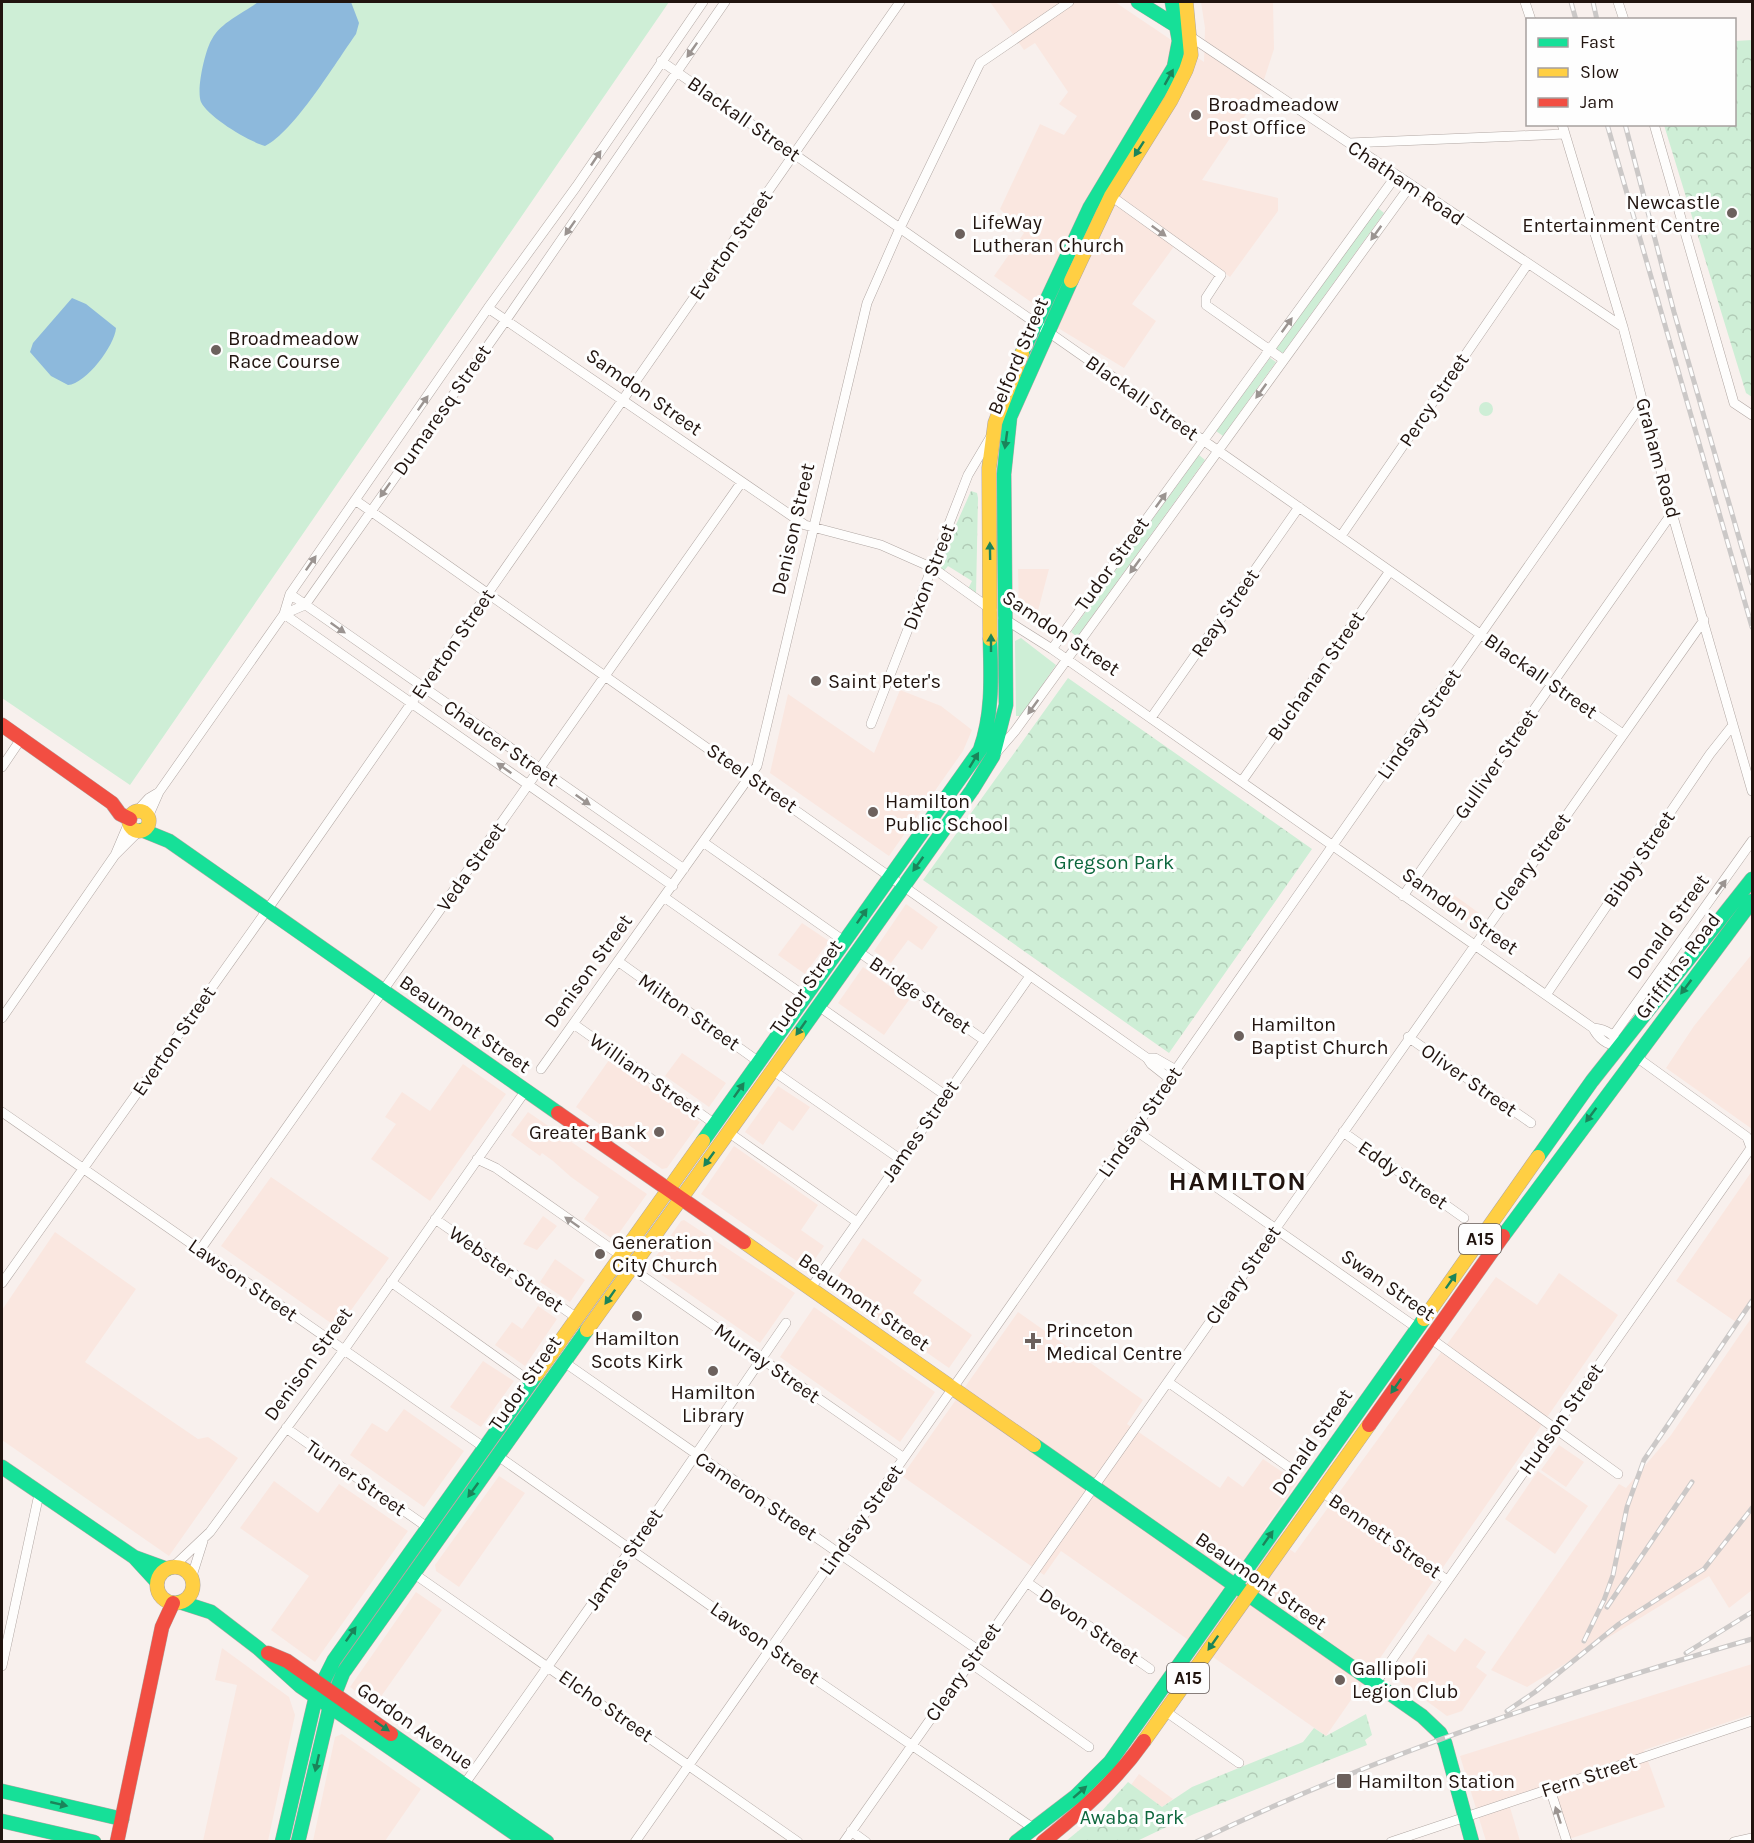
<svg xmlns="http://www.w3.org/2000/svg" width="1754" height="1843" viewBox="0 0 1754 1843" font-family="Karla,sans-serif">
	<defs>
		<pattern id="park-crowns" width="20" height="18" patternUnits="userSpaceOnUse" patternTransform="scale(1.5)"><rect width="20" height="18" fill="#ceeed6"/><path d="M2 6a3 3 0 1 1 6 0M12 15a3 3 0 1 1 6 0" fill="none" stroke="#b1cbb6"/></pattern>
	</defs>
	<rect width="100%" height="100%" fill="#f8f0ed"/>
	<path fill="#fae7e0" d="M990,2H1115L1204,62L1205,28L1201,2H1273L1274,49L1259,95L1202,180L1278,198V211L1230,277L1178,241L1132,304L1156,321L1124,368L1058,328L1031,302L994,276L1024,233L1000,209L1040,124L1064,135L1077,116L1059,104L1068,92L1035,43L1024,50Z
		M1018,569H1049L1035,622L1019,611Z
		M900,690L941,706L972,730L963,751L889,856L770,773L788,694L874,753Z
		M1454,895L1479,913L1470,925L1445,908Z
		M906,904L938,927L922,950L908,940L891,963L874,951Z
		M802,923L829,941L805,974L778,955Z
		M1752,954V1129L1666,1068L1694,1026Z
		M863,967L909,1000L884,1035L838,1003Z
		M682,1053L726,1083L709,1107L665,1076Z
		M609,1060L672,1103L673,1107L675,1105L700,1122L667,1168L662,1169L576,1107Z
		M463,1064L506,1094L430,1201L371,1159L396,1124L385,1117L402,1092L430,1111Z
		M778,1086L810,1107L793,1131L779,1121L763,1145L745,1132Z
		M528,1112L647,1194L614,1240L584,1219L599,1197L571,1177L553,1161L542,1153L540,1156L511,1135Z
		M734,1146L818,1205L801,1230L824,1246L808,1269L701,1194Z
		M1752,1171V1298L1736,1322L1676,1281Z
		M271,1177L389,1258L338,1328L221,1246Z
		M543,1216L557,1226L537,1250L523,1244Z
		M684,1220L795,1293L760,1343L649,1266L681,1221Z
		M55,1232L136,1289L85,1362L198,1439L208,1437L238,1458L169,1556L2,1440V1310Z
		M863,1238L922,1280L913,1293L972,1335L949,1368L831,1286Z
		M555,1259L585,1280L570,1302L540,1282Z
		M1559,1273L1618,1315L1326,1736L1061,1551L1044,1575L902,1476L1018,1312L1143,1400L1127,1424L1220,1488L1228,1476L1243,1487L1263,1459L1297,1482L1263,1531L1295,1553L1496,1277L1537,1305Z
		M538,1306L557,1319L525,1366L495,1345L512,1322L522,1329Z
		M814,1307L935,1392L900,1442L780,1357Z
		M1752,1317V1590L1729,1608L1709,1576L1527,1687L1491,1670L1619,1484L1626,1488L1671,1435Z
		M483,1361L514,1381L481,1427L450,1407Z
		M404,1409L464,1451L424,1507L350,1455L372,1423L387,1432Z
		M1559,1445L1584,1462L1566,1487L1541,1470Z
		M1538,1471L1588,1506L1555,1554L1505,1519Z
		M499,1476L525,1493L459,1587L436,1571L435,1565Z
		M274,1481L318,1513L339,1484L408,1531L315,1662L271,1630L309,1576L240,1528Z
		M416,1592L442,1610L375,1705L350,1687Z
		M1428,1634L1455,1652L1465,1638L1486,1652L1476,1667L1487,1675L1462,1711L1447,1716L1398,1680Z
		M222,1648L289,1697L295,1715L268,1841H203L237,1685L215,1680Z
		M1752,1664V1714L1644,1750L1665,1807L1569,1839L1555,1789L1509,1804L1520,1841H1486L1460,1756Z
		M342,1734L421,1789L385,1841H313L335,1737Z
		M1139,1774L1173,1799L1162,1807L1131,1785Z"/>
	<path fill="#ceeed6" d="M2,2H669L130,785L2,698Z
		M1378,208L1384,213L1283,353L1276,349Z
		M1270,358L1276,362L1223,436L1216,431Z
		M1479 409a7 7 0 1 1 14 0a7 7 0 1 1-14 0Z
		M1199,455L1205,460L1077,637L1071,632Z
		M1021,638L1056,665L1021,716H1016L1015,641Z"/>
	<path fill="url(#park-crowns)" d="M1752,40V397L1746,393L1664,125L1734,124L1735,41Z
		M971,491L977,493L978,498L976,595L968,589L972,581L948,566L943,572L939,563Z
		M1068,678L1312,849L1169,1053L923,880Z
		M1366,1714L1372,1735L1365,1740L1367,1745L1194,1814L1137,1841H1066L1099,1814L1128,1782L1162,1807L1192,1787L1303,1742L1314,1728L1326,1736Z"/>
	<path fill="#8db9dc" d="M258,2H351L359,23L356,34C336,62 294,132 265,146C248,141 208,117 201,102C196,90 205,50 212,39C221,22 244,13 258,2Z
		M72,298L86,304L116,328C115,345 86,384 68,385L51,376L30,352L33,343Z"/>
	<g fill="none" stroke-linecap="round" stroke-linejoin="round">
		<defs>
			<path id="street" d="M1525,2L1531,20
				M1618,2L1624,20
				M1191,37L1623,327
				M661,61L1623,734
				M1562,124L1623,327L1672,513L1752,791
				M1654,124L1734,403L1752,415
				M1349,143L1565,134
				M1111,196L1221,275L1206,298V305L1284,360
				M488,308L805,525L881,545L933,568L992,610
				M355,500L1147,1058L1151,1064L1170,1079
				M1341,536L1527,265
				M290,594L684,869
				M284,614L305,605L506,320L725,2
				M284,614L673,886
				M1003,618L1052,649L1593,1028C1605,1029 1615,1034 1619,1046C1607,1046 1598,1038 1593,1028
				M1052,649L1396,176
				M1151,718L1299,507
				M871,724L968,475L990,438
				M996,753L1015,731L1410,186
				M2,767L21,739
				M1242,781L1390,571
				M137,811L149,798L159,792
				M148,817L159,792L284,614L290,594L488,308L576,187L703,2
				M703,842L844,941
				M116,853L130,820
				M1403,896L1672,513
				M664,897L806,997
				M856,950L984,1040
				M619,962L759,1062
				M1546,995L1710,754L1733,725
				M817,1005L945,1095
				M2,1018L115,855L140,830
				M575,1025L715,1124
				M1613,1036L1752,841
				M1408,1037L1531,1123
				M1147,1058H1155L1176,1070
				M541,1069L757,766L867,303L900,228L980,63L1069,2
				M772,1070L900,1159
				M2,1112L485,1448
				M1135,1130L1417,1328
				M728,1132L857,1222
				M1343,1132L1464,1218
				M477,1159L496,1168L620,1255
				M435,1219L577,1318
				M200,1250L741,483
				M631,1268L904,1458
				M391,1282L531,1382
				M2,1283L272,903L900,2
				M811,1288L1030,976
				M1430,1338L1618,1474
				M564,1362L978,1650
				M1168,1382L1290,1468
				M286,1428L427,1527
				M498,1456L809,1675L1033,1828
				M1322,1492L1447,1580
				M173,1567L210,1532L344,1350L526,1090
				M413,1573L798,1842
				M191,1579L203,1541
				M1028,1583L1150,1669
				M969,1662L1089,1747
				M2,1666L39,1494
				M1375,1684L1751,1148L1747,1137L1635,1056
				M1165,1711L1239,1763
				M461,1789L631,1549L786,1323
				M1550,1789L1567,1842
				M851,1831L866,1842
				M635,1842L1644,401
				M844,1842L1704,620
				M1391,1842L1752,1721
				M1734,1842L1752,1838"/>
			<path id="fast" d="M1138,2L1178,27
				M1022,353L1090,207L1174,67L1179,41L1172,2
				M142,830L169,841L558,1113
				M798,1035L972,790L993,756L1006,705L1004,474L1010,417L1071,281
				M703,1141L980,750C993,714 991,677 990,639
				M1538,1157L1592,1081L1752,879
				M1503,1236L1752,901
				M1034,1445L1422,1716L1440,1733L1445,1743L1472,1842
				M2,1467L134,1557L167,1569
				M134,1557L157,1582
				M180,1602L211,1612L258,1648L300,1686L527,1842
				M391,1734L547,1842
				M2,1791L122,1819
				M2,1821L94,1842
				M282,1842L316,1696L334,1660L537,1374
				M298,1842L330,1706L343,1673L587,1330
				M1016,1842L1076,1796L1110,1762L1424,1319"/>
			<path id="slow" d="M1071,281L1111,196L1171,100L1186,70L1191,55L1186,2
				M990,639L989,468L995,423L1022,353
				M129 821a10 10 0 1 1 20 0a10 10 0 1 1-20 0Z
				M744,1242L1034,1445
				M1424,1319L1538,1157
				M587,1330L798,1035
				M537,1374L703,1141
				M157 1585a18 18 0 1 1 36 0a18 18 0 1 1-36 0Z
				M1144,1741L1369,1425"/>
			<path id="jam" d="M2,725L112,803L120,814L130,819
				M558,1113L744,1242
				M1369,1425L1503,1236
				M268,1653L287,1661L391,1734
				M117,1842L162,1627L173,1603
				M1043,1842C1080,1812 1116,1781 1144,1741"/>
		</defs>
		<use href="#street" stroke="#b1a7a3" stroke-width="10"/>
		<use href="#fast" stroke="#b1a7a3" stroke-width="15"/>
		<use href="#slow" stroke="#b1a7a3" stroke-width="15"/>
		<use href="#jam" stroke="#b1a7a3" stroke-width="15"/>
		<use href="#street" stroke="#fefdfc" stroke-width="9"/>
		<use href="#fast" stroke="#16e098" stroke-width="14"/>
		<use href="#slow" stroke="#ffcf43" stroke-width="14"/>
		<use href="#jam" stroke="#f24e42" stroke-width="14"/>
		<defs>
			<path id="rail" d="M1571,2L1576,20
				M1593,2L1597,20
				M1607,124L1752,627
				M1625,124L1674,312L1752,583
				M1607,1607L1692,1482
				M1584,1641L1604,1600L1613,1575L1627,1507L1644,1460L1752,1301
				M1686,1653L1752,1612
				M1507,1711L1535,1692L1619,1624L1704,1569L1752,1508
				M1196,1842C1374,1756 1562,1694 1752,1639"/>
		</defs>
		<use href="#rail" stroke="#cbc8c7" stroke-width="5"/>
		<use href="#rail" stroke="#fefefe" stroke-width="3" stroke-dasharray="9" stroke-linecap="butt"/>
	</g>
	<defs><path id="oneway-solid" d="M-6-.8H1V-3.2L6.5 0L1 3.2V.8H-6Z" transform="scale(1.5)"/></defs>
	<g fill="#9b9491">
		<use href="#oneway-solid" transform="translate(692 50) rotate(125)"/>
		<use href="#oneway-solid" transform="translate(596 158) rotate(-56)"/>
		<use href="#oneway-solid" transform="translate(570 228) rotate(125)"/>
		<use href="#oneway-solid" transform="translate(1159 231) rotate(36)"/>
		<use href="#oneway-solid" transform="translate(1376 233) rotate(126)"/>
		<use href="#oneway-solid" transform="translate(1287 325) rotate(-54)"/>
		<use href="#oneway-solid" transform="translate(1261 391) rotate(126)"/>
		<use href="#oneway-solid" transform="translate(423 403) rotate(-55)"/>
		<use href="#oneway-solid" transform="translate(385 490) rotate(125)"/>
		<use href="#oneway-solid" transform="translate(1161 500) rotate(-54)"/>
		<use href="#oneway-solid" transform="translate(311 563) rotate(-55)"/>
		<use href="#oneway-solid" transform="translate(1135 566) rotate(126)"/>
		<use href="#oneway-solid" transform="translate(338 628) rotate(35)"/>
		<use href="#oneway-solid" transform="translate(1033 707) rotate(126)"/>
		<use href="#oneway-solid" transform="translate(504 768) rotate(-145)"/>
		<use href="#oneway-solid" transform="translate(583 800) rotate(35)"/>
		<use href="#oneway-solid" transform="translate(1721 887) rotate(-54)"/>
		<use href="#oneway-solid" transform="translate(572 1222) rotate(-145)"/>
		<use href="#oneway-solid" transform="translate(1558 1815) rotate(-108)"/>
	</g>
	<g fill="#1b845a">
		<use href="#oneway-solid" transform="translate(1169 77) rotate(-61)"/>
		<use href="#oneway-solid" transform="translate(1139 149) rotate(123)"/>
		<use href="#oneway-solid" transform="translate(1006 440) rotate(98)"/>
		<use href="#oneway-solid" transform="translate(990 551) rotate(-91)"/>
		<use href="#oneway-solid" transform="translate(991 643) rotate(-90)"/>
		<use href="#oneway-solid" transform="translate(974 760) rotate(-59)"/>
		<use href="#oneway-solid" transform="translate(918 864) rotate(126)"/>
		<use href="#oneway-solid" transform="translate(862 916) rotate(-55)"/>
		<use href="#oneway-solid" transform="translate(1686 987) rotate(127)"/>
		<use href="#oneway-solid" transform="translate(801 1028) rotate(125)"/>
		<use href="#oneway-solid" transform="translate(739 1090) rotate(-55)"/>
		<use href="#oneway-solid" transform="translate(1591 1115) rotate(127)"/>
		<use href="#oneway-solid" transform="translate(709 1159) rotate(126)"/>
		<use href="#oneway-solid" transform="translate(1451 1281) rotate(-55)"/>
		<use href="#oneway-solid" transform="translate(610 1297) rotate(125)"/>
		<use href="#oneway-solid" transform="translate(1396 1386) rotate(125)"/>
		<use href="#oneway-solid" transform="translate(473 1490) rotate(126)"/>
		<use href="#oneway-solid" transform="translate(1268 1538) rotate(-55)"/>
		<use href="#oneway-solid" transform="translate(351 1634) rotate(-55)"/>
		<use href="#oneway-solid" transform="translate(1213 1643) rotate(125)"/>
		<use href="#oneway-solid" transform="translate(382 1726) rotate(35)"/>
		<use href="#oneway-solid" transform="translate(317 1763) rotate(103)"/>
		<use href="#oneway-solid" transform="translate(1080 1792) rotate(-41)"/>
		<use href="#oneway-solid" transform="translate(59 1804) rotate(13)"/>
	</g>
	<g fill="#6c615d" stroke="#fefefe" stroke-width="2">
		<circle cx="1196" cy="115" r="6"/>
		<circle cx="1732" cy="213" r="6"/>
		<circle cx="960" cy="234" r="6"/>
		<circle cx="216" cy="350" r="6"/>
		<circle cx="816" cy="681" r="6"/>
		<circle cx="873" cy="812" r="6"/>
		<circle cx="1239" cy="1036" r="6"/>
		<circle cx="659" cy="1132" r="6"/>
		<circle cx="600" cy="1254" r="6"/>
		<circle cx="637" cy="1316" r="6"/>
		<path d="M1030 1332h6v6h6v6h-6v6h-6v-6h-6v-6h6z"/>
		<circle cx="713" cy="1371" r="6"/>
		<circle cx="1340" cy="1680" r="6"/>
		<rect x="1336" y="1773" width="16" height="16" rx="3"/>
	</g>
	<g text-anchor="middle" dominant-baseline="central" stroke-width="6" stroke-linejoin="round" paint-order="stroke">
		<g fill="#fefefe" stroke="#635a57" stroke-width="1.5">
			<rect x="1459" y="1224" width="42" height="30" rx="4.5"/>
			<rect x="1167" y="1663" width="42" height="30" rx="4.5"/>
		</g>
		<g font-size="18" font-weight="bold" fill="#21140f">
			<text x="1480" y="1239">A15</text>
			<text x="1188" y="1678">A15</text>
		</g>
		<g font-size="20" fill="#21140f" stroke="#fefefe" text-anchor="start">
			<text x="1208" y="104">Broadmeadow<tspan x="1208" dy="23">Post Office</tspan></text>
			<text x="1720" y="202" text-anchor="end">Newcastle<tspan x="1720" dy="23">Entertainment Centre</tspan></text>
			<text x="972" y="222">LifeWay<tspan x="972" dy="23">Lutheran Church</tspan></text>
			<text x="228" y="338">Broadmeadow<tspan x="228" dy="23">Race Course</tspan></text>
			<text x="828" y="681">Saint Peter's</text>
			<text x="885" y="801">Hamilton<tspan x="885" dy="23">Public School</tspan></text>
			<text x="1251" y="1024">Hamilton<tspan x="1251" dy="23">Baptist Church</tspan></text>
			<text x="647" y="1132" text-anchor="end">Greater Bank</text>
			<text x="612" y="1242">Generation<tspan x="612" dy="23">City Church</tspan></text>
			<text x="1046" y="1330">Princeton<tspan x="1046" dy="23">Medical Centre</tspan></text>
			<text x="637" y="1338" text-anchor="middle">Hamilton<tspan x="637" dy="23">Scots Kirk</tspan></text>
			<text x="713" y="1392" text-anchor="middle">Hamilton<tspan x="713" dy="23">Library</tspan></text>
			<text x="1352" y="1668">Gallipoli<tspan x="1352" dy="23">Legion Club</tspan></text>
			<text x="1358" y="1781">Hamilton Station</text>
		</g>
		<g font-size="20" fill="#21140f" stroke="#fefefe">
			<text transform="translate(744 119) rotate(35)">Blackall Street</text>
			<text transform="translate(1406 183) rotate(34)">Chatham Road</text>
			<text transform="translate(731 245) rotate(-55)">Everton Street</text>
			<text transform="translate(1018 356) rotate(-67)">Belford Street</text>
			<text transform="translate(644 392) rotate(35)">Samdon Street</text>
			<text transform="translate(1142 398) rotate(35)">Blackall Street</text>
			<text transform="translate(1434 400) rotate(-56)">Percy Street</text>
			<text transform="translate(442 410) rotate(-55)">Dumaresq Street</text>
			<text transform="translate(1658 458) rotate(75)">Graham Road</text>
			<text transform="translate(793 529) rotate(-77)">Denison Street</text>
			<text transform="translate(1112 564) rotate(-54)">Tudor Street</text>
			<text transform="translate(929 577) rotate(-69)">Dixon Street</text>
			<text transform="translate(1225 613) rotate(-55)">Reay Street</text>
			<text transform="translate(1061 633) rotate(34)">Samdon Street</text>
			<text transform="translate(453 644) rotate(-55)">Everton Street</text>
			<text transform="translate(1316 676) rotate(-55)">Buchanan Street</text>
			<text transform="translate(1541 676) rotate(35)">Blackall Street</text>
			<text transform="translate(1419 724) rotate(-55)">Lindsay Street</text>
			<text transform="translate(501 743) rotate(35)">Chaucer Street</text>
			<text transform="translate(1496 764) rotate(-55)">Gulliver Street</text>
			<text transform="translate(752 778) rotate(35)">Steel Street</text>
			<text transform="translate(1639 859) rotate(-56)">Bibby Street</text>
			<text transform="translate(1532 862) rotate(-54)">Cleary Street</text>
			<text transform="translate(471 867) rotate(-55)">Veda Street</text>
			<text transform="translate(1460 911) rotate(35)">Samdon Street</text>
			<text transform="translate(1668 927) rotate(-54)">Donald Street</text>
			<text transform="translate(1678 966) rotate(-53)">Griffiths Road</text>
			<text transform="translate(588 971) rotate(-54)">Denison Street</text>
			<text transform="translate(806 987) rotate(-55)">Tudor Street</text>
			<text transform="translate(920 995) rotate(35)">Bridge Street</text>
			<text transform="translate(689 1012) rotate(35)">Milton Street</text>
			<text transform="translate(465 1024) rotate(35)">Beaumont Street</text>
			<text transform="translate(174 1041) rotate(-55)">Everton Street</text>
			<text transform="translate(645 1075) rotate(35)">William Street</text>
			<text transform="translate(1469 1080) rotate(35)">Oliver Street</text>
			<text transform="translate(1140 1122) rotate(-55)">Lindsay Street</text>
			<text transform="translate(920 1131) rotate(-55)">James Street</text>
			<text transform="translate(1403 1175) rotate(35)">Eddy Street</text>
			<text transform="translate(506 1269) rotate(35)">Webster Street</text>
			<text transform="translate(1243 1275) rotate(-55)">Cleary Street</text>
			<text transform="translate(243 1280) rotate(35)">Lawson Street</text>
			<text transform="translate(1388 1285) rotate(35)">Swan Street</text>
			<text transform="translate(864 1302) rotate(35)">Beaumont Street</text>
			<text transform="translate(767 1363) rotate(35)">Murray Street</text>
			<text transform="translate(308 1364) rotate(-54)">Denison Street</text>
			<text transform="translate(525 1383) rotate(-55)">Tudor Street</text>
			<text transform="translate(1561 1419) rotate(-55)">Hudson Street</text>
			<text transform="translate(1312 1442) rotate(-55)">Donald Street</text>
			<text transform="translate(356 1478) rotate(35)">Turner Street</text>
			<text transform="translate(756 1496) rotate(34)">Cameron Street</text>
			<text transform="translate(861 1520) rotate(-55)">Lindsay Street</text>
			<text transform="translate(1385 1536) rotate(35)">Bennett Street</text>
			<text transform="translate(624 1559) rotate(-55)">James Street</text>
			<text transform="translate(1261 1581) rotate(35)">Beaumont Street</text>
			<text transform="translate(1089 1626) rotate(35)">Devon Street</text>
			<text transform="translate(765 1643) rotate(35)">Lawson Street</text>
			<text transform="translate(963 1672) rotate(-55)">Cleary Street</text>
			<text transform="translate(606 1706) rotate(35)">Elcho Street</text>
			<text transform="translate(415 1726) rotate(35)">Gordon Avenue</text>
			<text transform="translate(1589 1776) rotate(-18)">Fern Street</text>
		</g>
		<g font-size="20" fill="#0d673d" stroke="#fefefe">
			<text x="1114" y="862">Gregson Park</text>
			<text x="1132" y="1817">Awaba Park</text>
		</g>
		<g font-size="26" font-weight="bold" letter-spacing="1.5" fill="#21140f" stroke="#fefefe">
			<text x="1238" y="1181">HAMILTON</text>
		</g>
	</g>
	<rect width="1754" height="1843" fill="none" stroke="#21140f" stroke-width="6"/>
	<rect x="1526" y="18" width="210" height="108" fill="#fefefe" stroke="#a6a09e" stroke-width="1.5"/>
	<rect x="1538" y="38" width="30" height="9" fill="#16e098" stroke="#a6a09e" stroke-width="1.5"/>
	<text x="1580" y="48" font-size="18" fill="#21140f">Fast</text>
	<rect x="1538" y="68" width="30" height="9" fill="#ffcf43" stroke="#a6a09e" stroke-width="1.5"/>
	<text x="1580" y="78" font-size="18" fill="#21140f">Slow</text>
	<rect x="1538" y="98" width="30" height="9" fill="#f24e42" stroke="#a6a09e" stroke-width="1.5"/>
	<text x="1580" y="108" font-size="18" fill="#21140f">Jam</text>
</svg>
